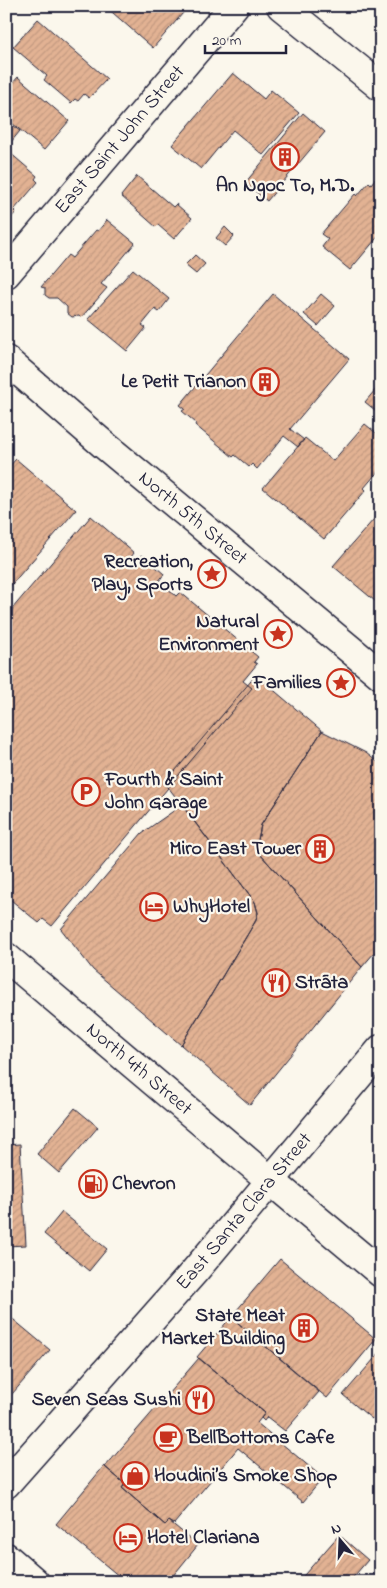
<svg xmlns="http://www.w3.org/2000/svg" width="387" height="1588" viewBox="0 0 387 1588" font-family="'Indie Flower',sans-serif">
	<defs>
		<pattern id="building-hatch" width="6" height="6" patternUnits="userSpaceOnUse" patternTransform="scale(1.25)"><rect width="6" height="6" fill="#e2b293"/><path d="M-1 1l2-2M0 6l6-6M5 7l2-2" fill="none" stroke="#c29980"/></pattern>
	</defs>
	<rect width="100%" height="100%" fill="#fbf7ec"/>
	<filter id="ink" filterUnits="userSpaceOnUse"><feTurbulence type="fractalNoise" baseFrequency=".02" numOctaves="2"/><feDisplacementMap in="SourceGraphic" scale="10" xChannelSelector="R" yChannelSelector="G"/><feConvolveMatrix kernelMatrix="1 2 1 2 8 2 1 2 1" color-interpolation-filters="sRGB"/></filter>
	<g filter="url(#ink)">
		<path fill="url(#building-hatch)" stroke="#22223b" d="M105,6H189L153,48Z
			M368,6H381V17Z
			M38,19L107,79L89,98L84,94L78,101L75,99L71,103L44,80L47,76L13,47Z
			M233,73L264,99L271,90L299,113L263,155L233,130L201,169L172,145Z
			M18,77L69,121L44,150L6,118V91Z
			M303,113L325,132L267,201L245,183Z
			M6,121L20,131L6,148Z
			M9,152L37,176L35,179L38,182L14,210L16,212L6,224V155Z
			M137,176L173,207L176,204L192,218L174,239L158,225L156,227L121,196Z
			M375,179L381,184V233L350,270L322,247L328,239L321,234L355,194L357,196L369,182L371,184Z
			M107,220L135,243L101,284L107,288L81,318L79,316L72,317L67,313V307L57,298H49L45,295V288L41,287L68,255L72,258L96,230L98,231Z
			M225,227L234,236L225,246L216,238Z
			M195,255L205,264L196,274L185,265Z
			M133,269L169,299L159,312L155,309L142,325L146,328L127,351L88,319Z
			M273,294L349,359L290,429L304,440L298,447L284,436L257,469L252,464L249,467L235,455L233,457L195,425L196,423L182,411L185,409L180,405Z
			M321,294L335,306L318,326L304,314Z
			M381,383V415L365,402Z
			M365,424L381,437V468L364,488L366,490L324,539L263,488L305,438L333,461Z
			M16,459L76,510L6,591V470Z
			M381,511V606L333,566Z
			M91,516L134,553L131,557L137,562L142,555L164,574L159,581L176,596L180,592L258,657L254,662L257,664L243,681L252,688L52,926L43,919L39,923L6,896V616Z
			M256,675L322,731L261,825L257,845L260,854L362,967L250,1105L181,1045L255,922L258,913L255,902L165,783Z
			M322,731L366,753L381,765V945L362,967L260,854L257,845L261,825Z
			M182,805L255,902L258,913L255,922L181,1045L93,970L61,929L142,833Z
			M75,1108L98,1127L59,1173L37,1154Z
			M20,1144L26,1245L6,1246V1145Z
			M62,1212L107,1249L89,1271L44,1234Z
			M280,1259L376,1339L327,1398L231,1317Z
			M8,1315L50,1350L6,1401V1317Z
			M231,1317L319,1392L285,1431L267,1417L264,1421L261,1418L265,1413L197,1357Z
			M381,1351V1409L372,1419L343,1395Z
			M199,1358L265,1413L257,1423L323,1478L303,1502L238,1448L174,1524L169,1521L165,1525L122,1488L125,1484L105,1467Z
			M104,1466L125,1484L122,1488L165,1525L169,1521L198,1545L168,1582H126L56,1524Z
			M339,1535L368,1560L349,1582H298Z
			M381,1567V1581L374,1575Z"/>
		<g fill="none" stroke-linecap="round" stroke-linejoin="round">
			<defs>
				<g id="minor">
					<path d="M281,6L381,87"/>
					<path id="s1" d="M6,274L234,6"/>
					<path id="s2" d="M6,360L103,444L381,675"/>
					<path d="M271,1181L381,1273"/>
					<path d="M6,1557L35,1582"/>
				</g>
				<g id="major">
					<path id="s3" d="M6,957L271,1181"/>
					<path id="s4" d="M6,1484L194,1272L381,1049"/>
				</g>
			</defs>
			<use href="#minor" stroke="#22223b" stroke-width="31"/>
			<use href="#major" stroke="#22223b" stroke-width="31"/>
			<use href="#minor" stroke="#fbf7ec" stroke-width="28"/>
			<use href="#major" stroke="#fbf7ec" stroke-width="28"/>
		</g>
	</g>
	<defs>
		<symbol id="building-ring" viewBox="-11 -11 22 22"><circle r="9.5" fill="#fbf7ec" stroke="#c8321e" stroke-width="1.5"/><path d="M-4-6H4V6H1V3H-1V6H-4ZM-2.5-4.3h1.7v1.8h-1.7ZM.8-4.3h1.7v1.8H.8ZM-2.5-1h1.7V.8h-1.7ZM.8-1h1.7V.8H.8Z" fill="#c8321e"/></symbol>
		<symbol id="sight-ring" viewBox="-11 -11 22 22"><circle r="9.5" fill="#fbf7ec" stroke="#c8321e" stroke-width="1.5"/><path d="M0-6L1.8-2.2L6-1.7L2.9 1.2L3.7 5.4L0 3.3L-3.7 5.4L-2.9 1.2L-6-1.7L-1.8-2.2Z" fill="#c8321e"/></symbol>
		<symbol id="parking-ring" viewBox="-11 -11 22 22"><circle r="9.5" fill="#fbf7ec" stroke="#c8321e" stroke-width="1.5"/><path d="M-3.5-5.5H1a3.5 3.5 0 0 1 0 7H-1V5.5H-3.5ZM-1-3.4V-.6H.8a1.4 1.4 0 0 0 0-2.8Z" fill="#c8321e"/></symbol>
		<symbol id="hotel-ring" viewBox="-11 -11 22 22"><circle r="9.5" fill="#fbf7ec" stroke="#c8321e" stroke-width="1.5"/><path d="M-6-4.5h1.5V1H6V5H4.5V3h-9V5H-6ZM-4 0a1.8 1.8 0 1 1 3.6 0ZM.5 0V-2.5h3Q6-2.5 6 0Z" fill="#c8321e"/></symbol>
		<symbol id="restaurant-ring" viewBox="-11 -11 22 22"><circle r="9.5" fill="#fbf7ec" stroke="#c8321e" stroke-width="1.5"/><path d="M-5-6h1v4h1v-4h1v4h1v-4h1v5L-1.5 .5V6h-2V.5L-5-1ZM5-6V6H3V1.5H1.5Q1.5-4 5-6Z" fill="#c8321e"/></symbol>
		<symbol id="fuel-ring" viewBox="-11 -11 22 22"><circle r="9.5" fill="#fbf7ec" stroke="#c8321e" stroke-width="1.5"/><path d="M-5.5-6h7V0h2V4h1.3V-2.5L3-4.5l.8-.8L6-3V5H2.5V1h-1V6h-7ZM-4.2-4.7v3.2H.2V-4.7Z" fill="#c8321e"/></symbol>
		<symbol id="cafe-ring" viewBox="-11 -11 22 22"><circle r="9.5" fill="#fbf7ec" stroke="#c8321e" stroke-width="1.5"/><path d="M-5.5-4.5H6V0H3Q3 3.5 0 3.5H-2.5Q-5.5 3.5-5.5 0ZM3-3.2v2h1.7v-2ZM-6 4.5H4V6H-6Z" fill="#c8321e"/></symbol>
		<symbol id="shop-ring" viewBox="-11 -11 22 22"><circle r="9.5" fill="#fbf7ec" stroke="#c8321e" stroke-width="1.5"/><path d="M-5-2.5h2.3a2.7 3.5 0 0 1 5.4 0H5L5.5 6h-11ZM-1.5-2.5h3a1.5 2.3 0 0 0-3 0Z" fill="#c8321e"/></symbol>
	</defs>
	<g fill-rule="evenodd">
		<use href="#building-ring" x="269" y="141" width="32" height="32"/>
		<use href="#building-ring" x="249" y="366" width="32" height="32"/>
		<use href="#sight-ring" x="196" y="558" width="32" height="32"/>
		<use href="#sight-ring" x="262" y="618" width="32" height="32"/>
		<use href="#sight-ring" x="325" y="667" width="32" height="32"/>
		<use href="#parking-ring" x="70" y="776" width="32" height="32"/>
		<use href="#building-ring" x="304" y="833" width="32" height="32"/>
		<use href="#hotel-ring" x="138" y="891" width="32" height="32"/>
		<use href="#restaurant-ring" x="260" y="967" width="32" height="32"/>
		<use href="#fuel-ring" x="77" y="1168" width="32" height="32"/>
		<use href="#building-ring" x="288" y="1312" width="32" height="32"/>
		<use href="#restaurant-ring" x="184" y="1384" width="32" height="32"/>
		<use href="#cafe-ring" x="152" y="1422" width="32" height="32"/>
		<use href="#shop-ring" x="119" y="1460" width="32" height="32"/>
		<use href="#hotel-ring" x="112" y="1522" width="32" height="32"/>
	</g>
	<g text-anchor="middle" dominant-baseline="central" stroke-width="4.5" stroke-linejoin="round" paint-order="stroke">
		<g font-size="20" fill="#22223b" stroke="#fbf7ec">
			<text stroke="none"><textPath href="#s1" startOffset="176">East Saint John Street</textPath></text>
			<text stroke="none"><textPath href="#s2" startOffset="245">North 5th Street</textPath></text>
			<text stroke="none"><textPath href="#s3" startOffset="174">North 4th Street</textPath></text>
			<text stroke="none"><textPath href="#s4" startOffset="362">East Santa Clara Street</textPath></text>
		</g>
		<g font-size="20" font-weight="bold" fill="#22223b" stroke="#fbf7ec" text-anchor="end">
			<text x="285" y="186" text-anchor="middle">An Ngoc To, M.D.</text>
			<text x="246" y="382">Le Petit Trianon</text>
			<text x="193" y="562">Recreation,<tspan x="193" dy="23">Play, Sports</tspan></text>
			<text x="259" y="622">Natural<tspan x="259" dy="23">Environment</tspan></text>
			<text x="322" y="683">Families</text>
			<text x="105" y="780" text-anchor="start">Fourth &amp; Saint<tspan x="105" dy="23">John Garage</tspan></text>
			<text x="301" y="849">Miro East Tower</text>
			<text x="173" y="907" text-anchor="start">WhyHotel</text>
			<text x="295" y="983" text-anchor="start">Strāta</text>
			<text x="112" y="1184" text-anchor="start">Chevron</text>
			<text x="285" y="1316">State Meat<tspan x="285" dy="23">Market Building</tspan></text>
			<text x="181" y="1400">Seven Seas Sushi</text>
			<text x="187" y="1438" text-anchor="start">BellBottoms Cafe</text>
			<text x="154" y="1476" text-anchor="start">Houdini’s Smoke Shop</text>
			<text x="147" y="1538" text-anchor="start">Hotel Clariana</text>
		</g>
	</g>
	<rect width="387" height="1588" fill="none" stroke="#fbf7ec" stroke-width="25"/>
	<rect x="12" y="12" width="362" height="1563" fill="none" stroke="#22223b" stroke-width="2" filter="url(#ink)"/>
	<g transform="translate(340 1540) rotate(341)" stroke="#fbf7ec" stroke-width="4" paint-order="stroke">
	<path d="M0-4L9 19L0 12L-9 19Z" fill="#22223b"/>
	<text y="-8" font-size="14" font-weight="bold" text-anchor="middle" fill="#22223b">N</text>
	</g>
	<path d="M205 45v8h81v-8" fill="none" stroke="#22223b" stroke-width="2.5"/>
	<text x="212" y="45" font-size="15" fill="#22223b" stroke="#fbf7ec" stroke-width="4" paint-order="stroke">20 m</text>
</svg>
